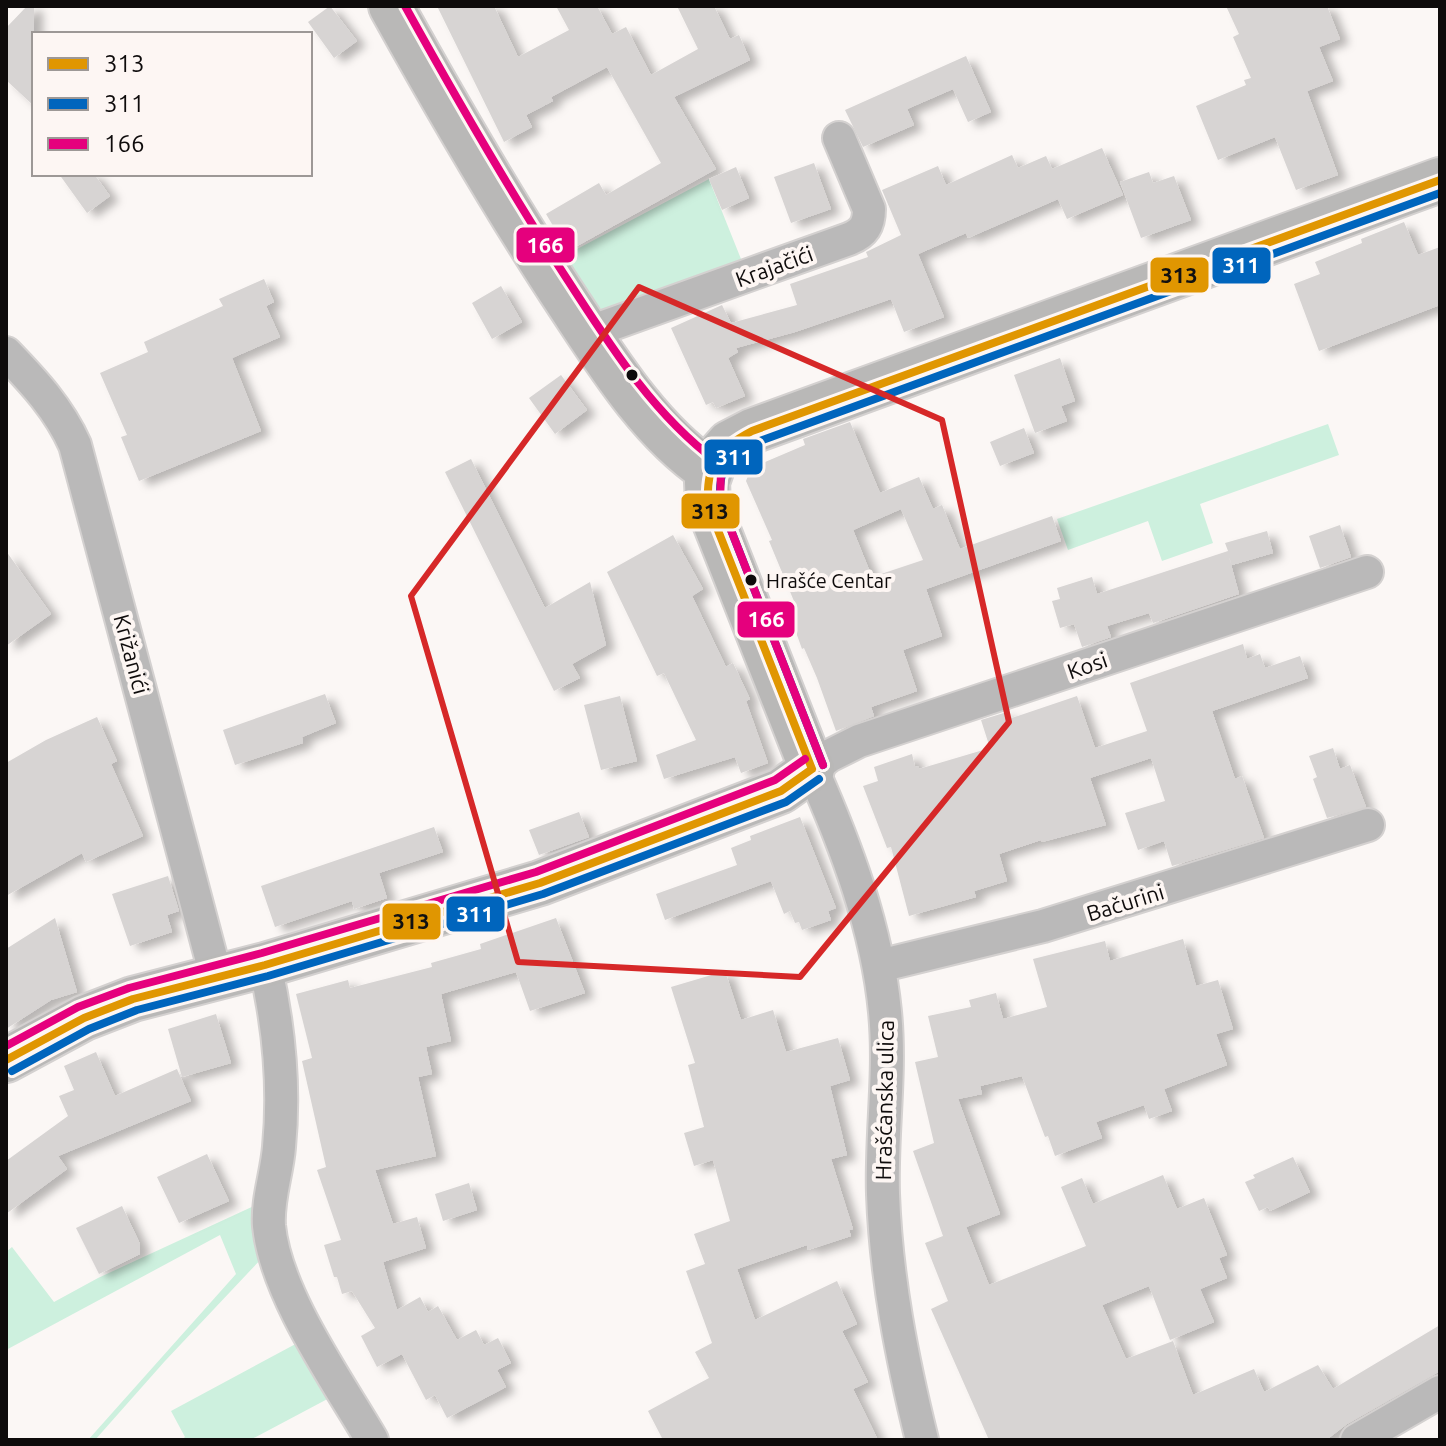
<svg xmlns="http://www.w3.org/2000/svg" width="1446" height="1446" viewBox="0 0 1446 1446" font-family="Ubuntu,sans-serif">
	<defs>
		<filter id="shadow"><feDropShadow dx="9" dy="5" stdDeviation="4" flood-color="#0004"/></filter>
	</defs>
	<rect width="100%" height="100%" fill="#fbf7f5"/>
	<path fill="#cdf0de" d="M709,179L743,264L604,311L592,302L562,257Z
		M1328,424L1339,455L1200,504L1213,543L1162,561L1148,521L1068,550L1057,519Z
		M256,1205L253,1233L263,1257L165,1361L95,1440H88L236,1274L220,1235L6,1350V1252L12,1247L54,1302L98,1278Z
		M303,1340L335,1395L250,1440H181L185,1437L171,1411Z"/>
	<path fill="#d7d4d3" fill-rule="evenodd" filter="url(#shadow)" d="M27,6H34V106L6,80V28Z
		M330,6L357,41L334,58L308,22Z
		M437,6H494L518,57L569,30L556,6H597L612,34L626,27L651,75L698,49L677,6H714L730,39L739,35L750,60L674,97L716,169L568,251L546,214L599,183L606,195L661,163L607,67L551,97L553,101L526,115L532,127L504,142Z
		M1226,6H1327L1340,39L1319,47L1333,81L1307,91L1338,175L1296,190L1275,137L1218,160L1196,106L1246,85L1244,80L1251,78L1233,37L1239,34Z
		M966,56L991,112L968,122L953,89L907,109L914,125L863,147L845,110Z
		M1102,148L1123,195L1067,219L1058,199L968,238L966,233L918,254L944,317L904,332L891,299L795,332L736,348L738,352L728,358L745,396L716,408L713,402L706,405L671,328L722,305L731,323L797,305L790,284L868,257L866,252L901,235L882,190L938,166L946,185L1012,155L1018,168L1046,156L1052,169Z
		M814,163L831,209L791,223L774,177Z
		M736,167L749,198L722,210L709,179Z
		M1149,172L1153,183L1174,176L1191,220L1141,238L1120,182Z
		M59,174H94L110,196L87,213Z
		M1404,222L1418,255L1440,247V305L1319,351L1294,284L1320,274L1315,262L1362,243L1361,239Z
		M264,279L274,302L266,306L280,337L232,358L261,431L139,481L121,437L127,435L100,373L148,352L144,342L223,306L219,299Z
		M501,286L522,322L492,339L472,303Z
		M1060,358L1075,401L1061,406L1067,421L1035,433L1014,375Z
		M561,375L587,410L555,434L529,398Z
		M850,422L880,493L919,477L933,509L942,505L960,549L1052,516L1061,541L926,589L942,636L903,650L917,691L871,707L874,716L836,731L817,678L804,648L802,649L788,610L796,606L769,541L772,540L746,481L751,468L805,445L803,439ZM901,509L923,560L872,577L853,530Z
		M1024,428L1034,453L1000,466L990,442Z
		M471,459L545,608L590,582L606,645L572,664L580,678L554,691L445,472Z
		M1340,525L1351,557L1320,568L1309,536Z
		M1267,531L1273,553L1232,565L1229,557L1239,594L1153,623L1149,613L1107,626L1111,637L1082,647L1074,624L1060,628L1052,601L1060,599L1057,588L1092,577L1097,594L1228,551L1225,543Z
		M673,535L703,589L692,596L726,667L733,663L750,699L746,701L768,763L741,773L735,757L664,779L656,755L696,740L664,673L657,676L607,572Z
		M6,551L51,614L6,646Z
		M1243,644L1247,659L1260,654L1265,668L1300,656L1308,678L1212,711L1235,779L1242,776L1264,838L1172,866L1164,841L1138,850L1125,813L1165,801L1151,758L1090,778L1106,825L1042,842L1041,840L999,854L1007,881L974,891L976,897L909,916L891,847L887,848L863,786L878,781L874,767L912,754L915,767L919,766V769L990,748L981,720L1007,712L1009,719L1077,696L1095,748L1147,731L1130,683Z
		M325,694L336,723L302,737L303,743L235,765L223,730Z
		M620,696L637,761L601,770L584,705Z
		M97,717L117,761L111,764L143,836L86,862L82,853L6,896V763L46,740Z
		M1333,748L1340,769L1350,765L1366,807L1327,818L1313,779L1317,777L1309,756Z
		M579,812L589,837L539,855L529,830Z
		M800,817L836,908L828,911L831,920L802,930L799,922L795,923L790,911L784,914L771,881L665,920L656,894L737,865L731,848L751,840L750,836Z
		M434,827L443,852L379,873L387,898L354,909L352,901L275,927L261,886Z
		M168,876L179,911L167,915L172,932L130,946L112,894Z
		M55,918L77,992L51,1000L6,1029V949Z
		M556,918L585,993L530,1011L516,972L441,994L451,1041L426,1047L432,1074L418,1077L436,1156L375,1170L393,1224L417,1217L426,1248L383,1262L397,1310L420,1297L428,1312L438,1306L457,1340L476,1330L484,1345L498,1338L511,1363L497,1370L506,1387L447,1418L435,1395L426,1400L402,1354L377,1367L361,1336L375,1328L352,1291L342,1294L337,1277H334L324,1245L341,1240L317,1170L326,1167L302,1061L312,1058L296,994L348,980L350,988L432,967L431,963L481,949L480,944Z
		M1183,939L1196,986L1218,980L1233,1029L1216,1034L1227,1065L1164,1089L1172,1111L1149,1119L1144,1105L1096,1122L1102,1138L1055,1156L1048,1136L1045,1137L1022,1076L980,1086L982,1094L958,1099L1000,1214L966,1227L989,1285L1086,1246L1061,1187L1082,1178L1093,1204L1163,1175L1177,1209L1204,1198L1227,1255L1219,1258L1227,1278L1200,1289L1214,1322L1170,1340L1149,1286L1102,1305L1126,1359L1173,1341L1193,1395L1254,1369L1264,1392L1318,1365L1333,1389L1440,1325V1371L1347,1424L1326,1440H989L931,1309L948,1301L925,1243L943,1236L913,1151L934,1143L915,1062L938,1057L928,1016L971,1007L969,1000L996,993L1003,1019L1047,1007L1033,959L1105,941L1110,961Z
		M725,971L741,1020L773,1010L786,1052L838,1038L850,1080L830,1086L847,1155L831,1159L853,1229L849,1230L851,1236L808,1250L807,1245L737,1269L755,1320L837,1281L857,1324L842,1331L868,1382L853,1389L878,1440H663L648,1411L709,1378L695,1352L712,1343L686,1271L705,1264L694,1234L730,1221L713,1160L694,1166L684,1133L704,1127L688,1065L695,1063L671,987Z
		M216,1014L231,1063L182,1077L168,1029Z
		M96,1052L115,1096L177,1069L191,1101L58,1156L67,1169L6,1214V1161L68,1116L59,1096L74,1090L64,1066Z
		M207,1154L229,1201L179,1223L157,1177Z
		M1293,1157L1310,1192L1270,1211L1268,1207L1259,1211L1245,1182L1255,1178L1253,1175Z
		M469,1183L477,1210L443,1221L435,1194Z
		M122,1206L140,1244V1254L99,1274L76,1228Z"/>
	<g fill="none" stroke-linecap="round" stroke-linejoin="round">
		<defs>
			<path id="street" d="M587,333L849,239C864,233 869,225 869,209L839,138
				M6,353C34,382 59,409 75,445L216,976
				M265,965C279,1026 285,1085 279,1147C277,1173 267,1200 269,1226C276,1295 337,1380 372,1440
				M879,966L1043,926L1368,825
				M922,1440C902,1359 886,1278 883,1194C881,1134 891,1073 885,1012C877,928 846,846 812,769L829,756L859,741L1367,572
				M1357,1440L1440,1392"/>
			<path id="secondary" d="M391,6C447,107 505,207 569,304C608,363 650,431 709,471
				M6,1060L84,1018L133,999L265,965L540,883L781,791L812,769L708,505L707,482L715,459L729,443L752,431L1440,180"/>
		</defs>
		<use href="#street" stroke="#d4d1d0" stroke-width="36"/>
		<use href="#secondary" stroke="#d4d1d0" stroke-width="48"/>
		<use href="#street" stroke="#bab9b9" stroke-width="32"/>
		<use href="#secondary" stroke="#b9b8b7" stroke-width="44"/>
		<defs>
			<path id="bus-1" d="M812,769L708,505C706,464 716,450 752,431L1440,180
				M6,1060L84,1018L133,999L265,965L540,883L781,791L812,769"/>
			<path id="bus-2" d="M823,765L720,502C718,468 727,457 757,442L1440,193
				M12,1071L89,1029L137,1010L268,976L543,894L786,802L819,779"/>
			<path id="bus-3" d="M405,6C456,98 509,190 567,279C610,345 652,413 716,461
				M721,472L720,502L823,765
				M6,1046L78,1007L129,988L262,953L536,872L775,780L805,759"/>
		</defs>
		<use href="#bus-1" stroke="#fdf6f3" stroke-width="14"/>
		<use href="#bus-2" stroke="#fdf6f3" stroke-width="14"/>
		<use href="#bus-3" stroke="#fdf6f3" stroke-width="14"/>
		<use href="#bus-1" stroke="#e09601" stroke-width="8"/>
		<use href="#bus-2" stroke="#0065bd" stroke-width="8"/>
		<use href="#bus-3" stroke="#e5007d" stroke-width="8"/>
	</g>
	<path fill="none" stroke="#d62828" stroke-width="6" stroke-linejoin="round" d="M639,287L942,420L1009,722L800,977L518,962L411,596Z"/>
	<g fill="#0e0b0b" stroke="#fdf6f3" stroke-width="3">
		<circle cx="632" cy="375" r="7"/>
		<circle cx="751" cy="580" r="7"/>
	</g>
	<g text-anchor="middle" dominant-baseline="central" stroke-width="8" stroke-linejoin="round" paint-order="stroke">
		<g font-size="20" fill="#0e0b0b" stroke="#fdf6f3" text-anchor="start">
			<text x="766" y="580">Hrašće Centar</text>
		</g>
		<g font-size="22" fill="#0e0b0b" stroke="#fdf6f3">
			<text transform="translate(774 266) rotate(-20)">Krajačići</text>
			<text transform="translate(132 654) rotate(75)">Križanići</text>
			<text transform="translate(1087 665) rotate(-19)">Kosi</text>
			<text transform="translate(1125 902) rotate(-17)">Bačurini</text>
			<text transform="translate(884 1100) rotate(-89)">Hrašćanska ulica</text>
		</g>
	</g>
	<g stroke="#fdf6f3" stroke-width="3">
		<rect x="515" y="226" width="61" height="38" rx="8" fill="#e5007d"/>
		<rect x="1211" y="246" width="61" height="39" rx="8" fill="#0065bd"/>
		<rect x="1149" y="256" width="61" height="38" rx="8" fill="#e09601"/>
		<rect x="703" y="438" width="61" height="38" rx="8" fill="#0065bd"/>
		<rect x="680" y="492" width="61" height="38" rx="8" fill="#e09601"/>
		<rect x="736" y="600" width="60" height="39" rx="8" fill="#e5007d"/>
		<rect x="445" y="895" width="61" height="38" rx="8" fill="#0065bd"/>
		<rect x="381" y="902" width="61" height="39" rx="8" fill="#e09601"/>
	</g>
	<g font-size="22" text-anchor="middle" font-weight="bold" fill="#fff">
		<text x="545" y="253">166</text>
		<text x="1241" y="273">311</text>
		<text x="734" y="465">311</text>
		<text x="766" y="627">166</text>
		<text x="475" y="922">311</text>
	</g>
	<g font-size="22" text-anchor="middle" font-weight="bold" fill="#111">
		<text x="1179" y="283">313</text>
		<text x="710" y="519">313</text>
		<text x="411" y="929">313</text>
	</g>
	<rect width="1446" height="1446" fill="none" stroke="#0e0b0b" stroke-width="16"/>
	<rect x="32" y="32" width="280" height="144" fill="#fdf6f3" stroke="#9d9896" stroke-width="2"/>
	<rect x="48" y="58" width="40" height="12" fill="#e09601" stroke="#9d9896" stroke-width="2"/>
	<text x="104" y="72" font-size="24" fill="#0e0b0b">313</text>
	<rect x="48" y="98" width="40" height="12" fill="#0065bd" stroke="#9d9896" stroke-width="2"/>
	<text x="104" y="112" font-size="24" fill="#0e0b0b">311</text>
	<rect x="48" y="138" width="40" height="12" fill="#e5007d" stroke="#9d9896" stroke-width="2"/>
	<text x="104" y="152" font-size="24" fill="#0e0b0b">166</text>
</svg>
